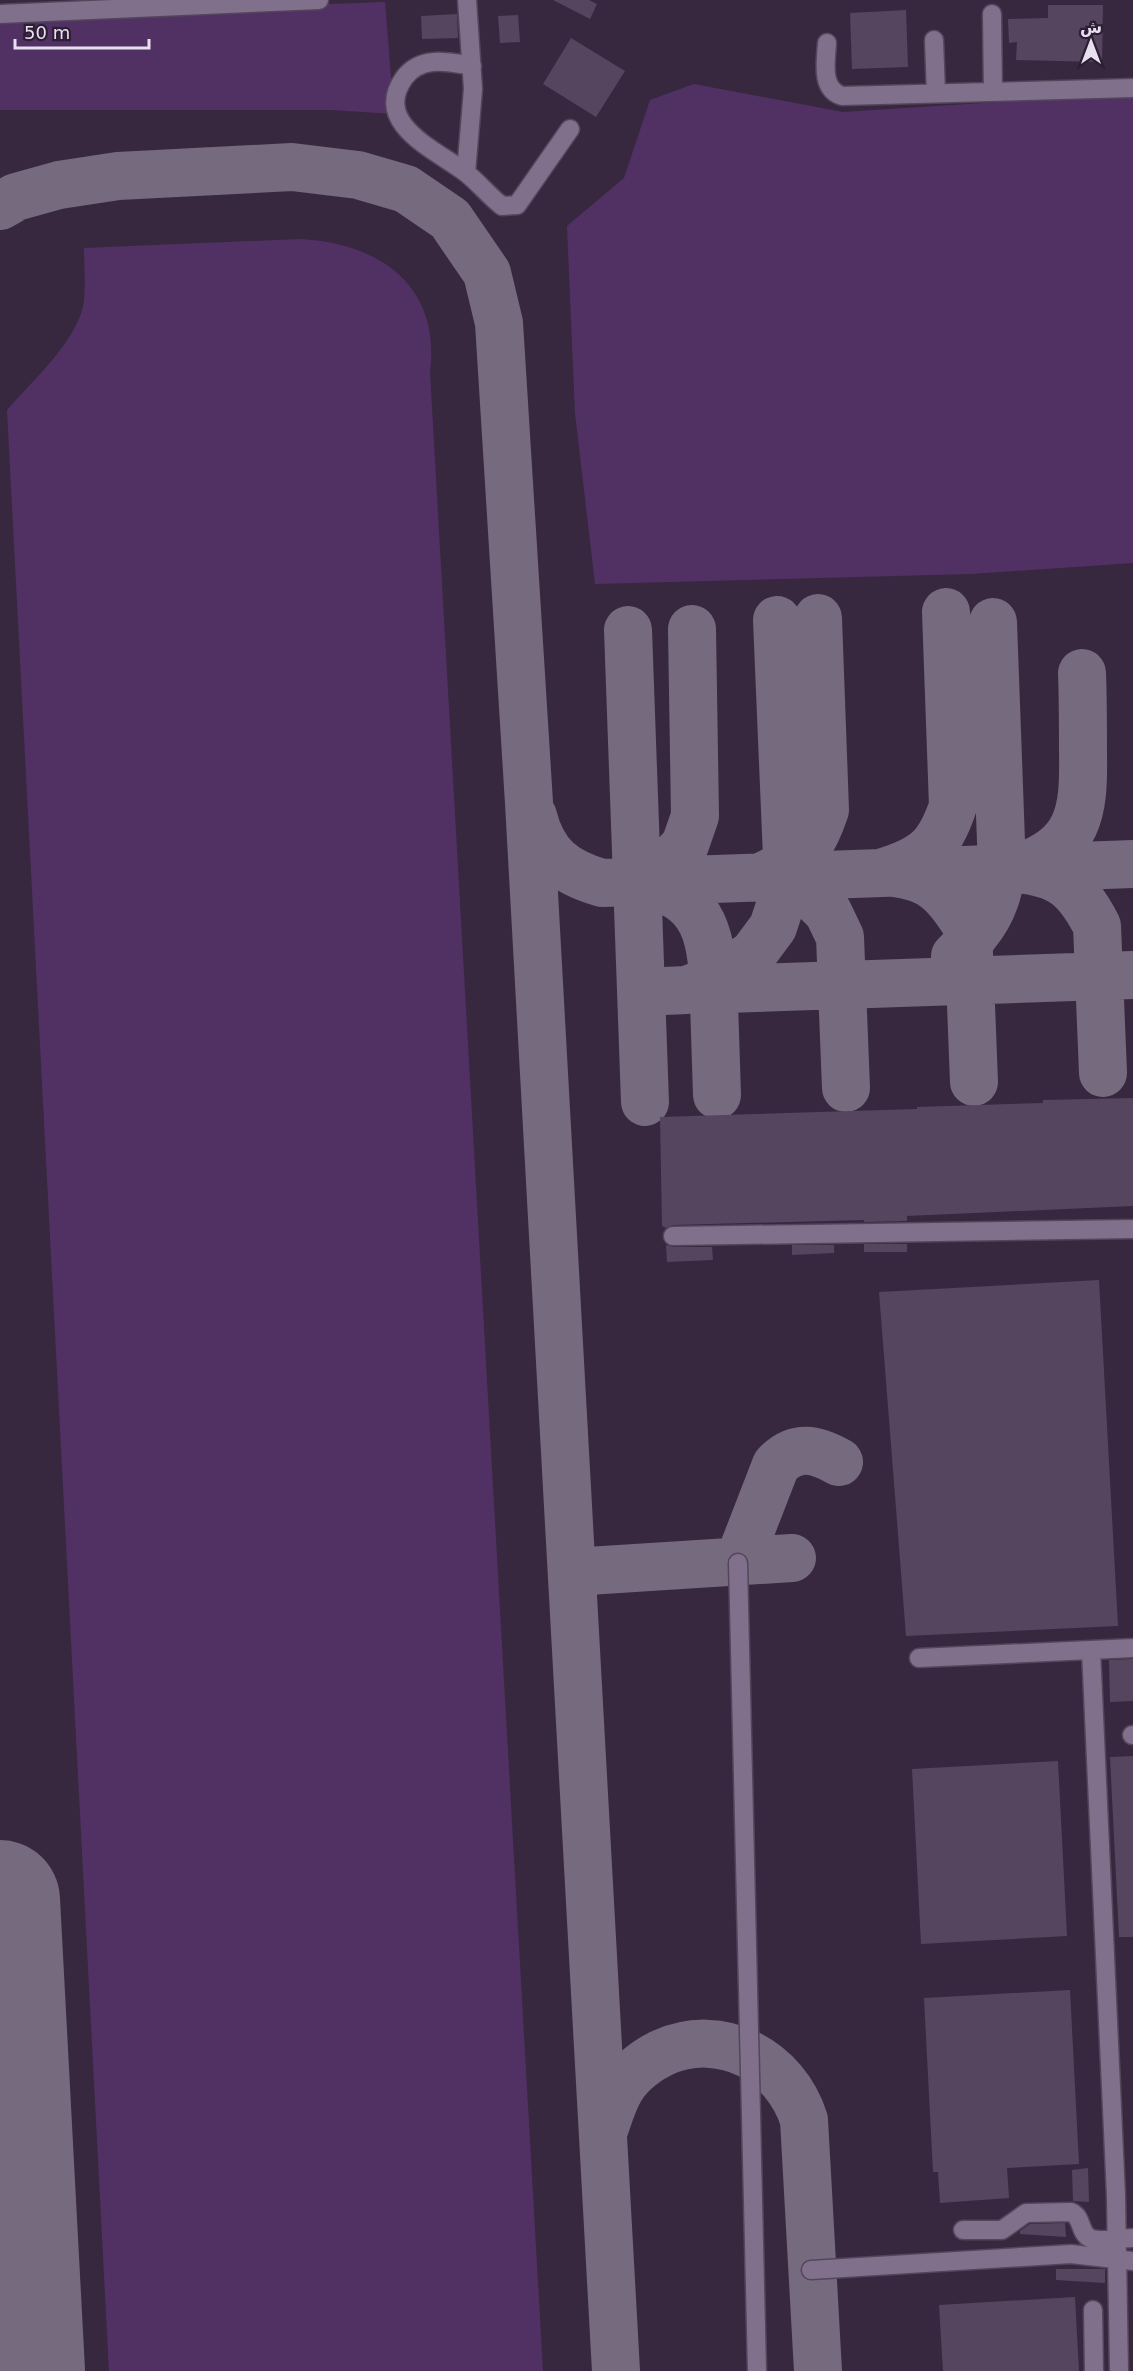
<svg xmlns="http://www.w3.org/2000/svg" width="1133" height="2371" viewBox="0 0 1133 2371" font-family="'DejaVu Sans','Noto Naskh Arabic',sans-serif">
	<rect width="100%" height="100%" fill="#372840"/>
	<path fill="#513163" d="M385,2L394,114L331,110H0V16Z
		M694,84L843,112L1121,94L1133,89V563L970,574L595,584L575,413L567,226L624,178L650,100Z
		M300,239C379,243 441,285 430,372L543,2371H109L7,410C32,381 80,339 84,300C86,283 84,265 84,248Z"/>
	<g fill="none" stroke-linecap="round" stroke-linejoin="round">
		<path stroke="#766a7f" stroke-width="48" d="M0,206L16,197L59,185L118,176L292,167L358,175L406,189L450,219L487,273L499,323L529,803L616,2371
			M946,612L953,806C939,848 925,859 884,872C930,875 945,890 968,928L974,1082
			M818,618L825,810C810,853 801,858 761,877L788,881L809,893L828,912L840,937L846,1088
			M692,629L695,816L685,845L665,867L637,882C710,895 712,940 714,1002C715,1033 716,1064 717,1095
			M628,630L645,1102
			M1082,673C1083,700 1083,726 1083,753C1084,814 1080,847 1016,869C1061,873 1077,887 1097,926L1103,1073
			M533,816C543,856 564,872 602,883L1133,864
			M955,956C983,929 997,908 1002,869L993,622
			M695,990L1133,975
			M641,992L687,990L713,980L753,954L773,927L788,881L777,620
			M738,1563L776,1465C796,1444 816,1449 839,1462
			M572,1572L792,1558
			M604,2130C609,2116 613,2101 621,2088C630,2073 647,2060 662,2053C721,2026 785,2060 804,2120L818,2371"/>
		<path stroke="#766a7f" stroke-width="120" d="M0,1900L25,2371"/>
	</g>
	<path fill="#55455f" d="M553,0H589L597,4L590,19Z
		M1048,5H1103L1102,62L1016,60L1017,42L1009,43L1008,19L1048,18Z
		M906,10L908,67L852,69L850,13Z
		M457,14L458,38L422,39L421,16Z
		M518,15L520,42L500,43L498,16Z
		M571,38L625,71L596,117L543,84Z
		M1133,1098V1206L907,1216V1221L864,1222V1220L673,1225L666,1228L662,1226L660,1117L917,1109V1107L1043,1103V1100Z
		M864,1244H907V1252H864Z
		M666,1245L673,1247H712L713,1260L667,1262Z
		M792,1245H834V1253L792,1255Z
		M1099,1280L1118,1626L906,1636L879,1292Z
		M1133,1659V1701L1110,1702L1109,1660Z
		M1133,1756V1937H1119L1110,1757Z
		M1058,1761L1067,1936L921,1944L912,1769Z
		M1070,1990L1079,2164L1007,2168L1009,2198L940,2203L938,2172H933L924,1998Z
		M1088,2168L1089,2202L1073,2201L1072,2170Z
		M1065,2223L1066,2237L1020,2234V2231L1030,2224Z
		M1056,2269H1105V2283L1056,2280Z
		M1075,2297L1079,2371H943L939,2305Z"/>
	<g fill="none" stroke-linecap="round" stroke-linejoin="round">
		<defs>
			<path id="minor" d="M0,14L319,0
				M992,14L993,91
				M934,40L936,93
				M827,43C826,61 820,89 842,96L1133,88
				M472,66C448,62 421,55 404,78C372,124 436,150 465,172C478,182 489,196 502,206L517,205L570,129
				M466,173L473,89L467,0
				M673,1236L1133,1229
				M738,1563L757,2371
				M1091,1650L1116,2196L1119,2371
				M919,1658L1133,1648
				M1132,1735H1133
				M963,2230H1002L1026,2213L1071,2212C1083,2217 1079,2233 1090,2238C1100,2243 1121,2238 1133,2238
				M811,2270L1071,2254L1133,2261
				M1093,2310L1094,2371"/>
		</defs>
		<use href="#minor" stroke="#53465a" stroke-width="21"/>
		<use href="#minor" stroke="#81708c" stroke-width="18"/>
	</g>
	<g transform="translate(1091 42)" stroke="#2d1e35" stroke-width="4.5" paint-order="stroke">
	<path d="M0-4.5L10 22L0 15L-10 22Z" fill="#e8dfef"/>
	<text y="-9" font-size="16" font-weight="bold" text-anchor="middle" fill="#e8dfef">ش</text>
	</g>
	<path d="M15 39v9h134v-9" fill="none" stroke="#e8dfef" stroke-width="3"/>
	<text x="24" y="39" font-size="18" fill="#e8dfef" stroke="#2d1e35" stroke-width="4.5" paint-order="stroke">50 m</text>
</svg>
